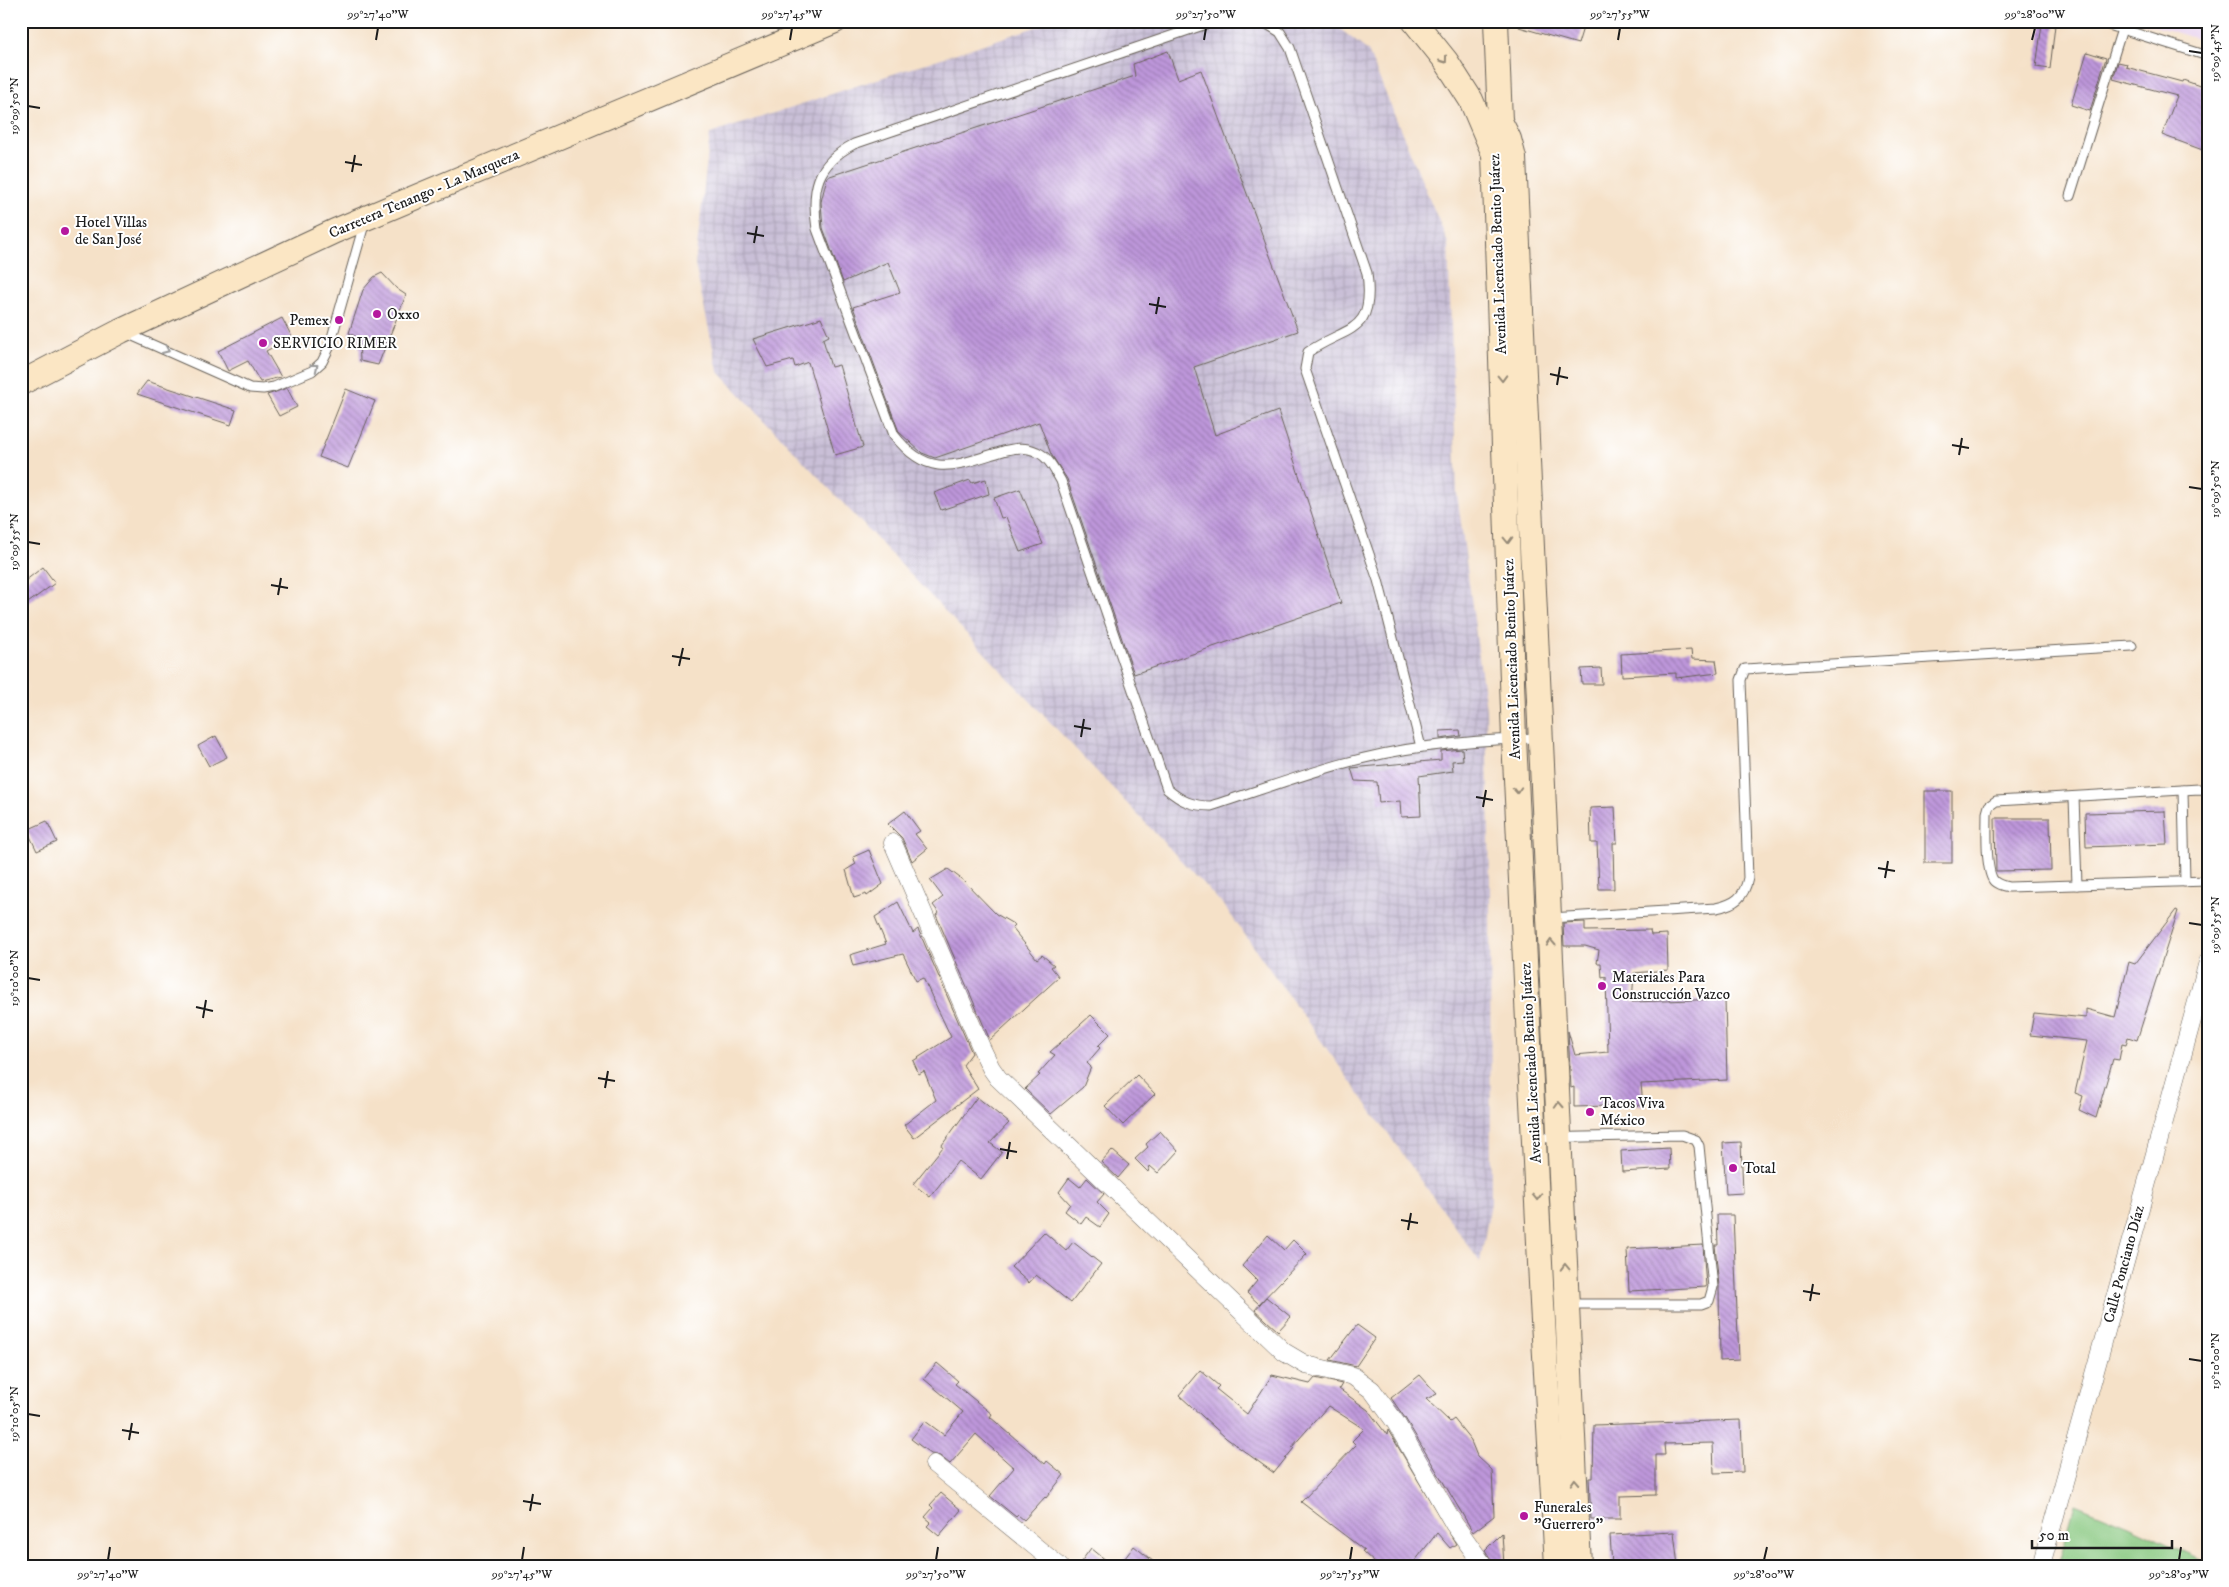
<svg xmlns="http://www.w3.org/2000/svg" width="2229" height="1587" viewBox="0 0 2229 1587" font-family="'IM FELL DW Pica',serif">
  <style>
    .built { fill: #e8d2ee }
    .industrial { fill: url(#industrial-grid) }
    .grass { fill: #87c77f; stroke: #52724e }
    .building { fill: url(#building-back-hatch) }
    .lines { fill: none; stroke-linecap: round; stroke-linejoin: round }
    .lane-casing { stroke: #686158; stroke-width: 11 }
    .street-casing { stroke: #686158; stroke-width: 19 }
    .secondary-casing { stroke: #686158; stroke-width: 26 }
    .lane { stroke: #fff; stroke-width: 9 }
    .street { stroke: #fff; stroke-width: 18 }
    .secondary { stroke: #fbe6c4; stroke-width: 24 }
    .oneway { stroke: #978b78 }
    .oneway2 { stroke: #999 }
    .ticks { fill: none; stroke: #1c1c1c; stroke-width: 2 }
    .poi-dot { fill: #b5179e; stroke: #fff; stroke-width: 2 }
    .labels { text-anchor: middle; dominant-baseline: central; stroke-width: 4; stroke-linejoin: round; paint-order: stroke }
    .street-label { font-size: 15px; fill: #1c1c1c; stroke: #fff }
    .poi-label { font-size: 15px; fill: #1c1c1c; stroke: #fff; text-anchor: start }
    .neatline { fill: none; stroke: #1c1c1c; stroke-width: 2 }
    .ticks-label { font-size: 12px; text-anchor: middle; fill: #1c1c1c }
  </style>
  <defs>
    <pattern id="industrial-grid" width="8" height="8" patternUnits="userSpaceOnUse" patternTransform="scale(1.25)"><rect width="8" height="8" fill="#c9bfd7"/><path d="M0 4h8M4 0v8" fill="none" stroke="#aca4b8"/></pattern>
    <pattern id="building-back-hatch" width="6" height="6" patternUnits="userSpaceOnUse" patternTransform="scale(1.25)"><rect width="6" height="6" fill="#be97db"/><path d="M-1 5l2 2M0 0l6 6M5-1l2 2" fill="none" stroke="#9a7ab1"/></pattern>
  </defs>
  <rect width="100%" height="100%" fill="#fff"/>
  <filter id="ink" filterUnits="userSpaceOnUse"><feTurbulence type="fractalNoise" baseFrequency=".02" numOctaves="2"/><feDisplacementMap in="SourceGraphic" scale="10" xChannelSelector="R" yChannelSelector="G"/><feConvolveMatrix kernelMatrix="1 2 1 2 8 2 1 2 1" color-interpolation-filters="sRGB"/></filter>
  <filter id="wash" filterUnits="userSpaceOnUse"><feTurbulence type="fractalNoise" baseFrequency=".0096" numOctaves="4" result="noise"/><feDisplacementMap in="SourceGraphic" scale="20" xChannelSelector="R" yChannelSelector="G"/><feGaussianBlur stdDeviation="1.12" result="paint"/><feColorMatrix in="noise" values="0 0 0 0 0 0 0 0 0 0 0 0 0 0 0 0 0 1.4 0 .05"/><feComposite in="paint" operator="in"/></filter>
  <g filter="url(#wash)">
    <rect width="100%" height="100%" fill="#f5e1c8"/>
    <path class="built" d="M2138,21H2208V42Z"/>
    <path class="industrial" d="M1054,21H1330L1368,51L1448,243L1457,493L1486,709L1490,876L1491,1203L1480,1262L1225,907L718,371L695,265L710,134Z"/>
    <path class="grass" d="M2075,1504L2129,1526L2208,1563V1566H2058Z"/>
    <g id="blocks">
      <g class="building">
        <path d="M1519,21H1585L1578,44L1519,27Z"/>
        <path d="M2042,24L2055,25L2050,69L2036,67Z"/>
        <path d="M1168,51L1178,79L1201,70L1298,331L1194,367L1215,435L1278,411L1341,603L1134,674L1067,479L1051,454L1039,422L935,458L922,453L899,432L853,307L900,292L888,262L843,282L823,228L821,202L827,177L1135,76L1133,64Z"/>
        <path d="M2087,52L2106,58L2090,111L2071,105Z"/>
        <path d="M2118,62L2127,64L2126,67L2182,82L2183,80L2208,89V152L2162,135L2177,96L2113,79Z"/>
        <path d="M382,273L397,289L406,295L378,365L360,361L359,338L349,333L363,290L374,277Z"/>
        <path d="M282,318L292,337L266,351L281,377L260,382L248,361L228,371L218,351Z"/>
        <path d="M821,318L829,336L823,339L831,367L839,365L863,447L835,455L808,362L795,367L793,360L767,367L753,339Z"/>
        <path d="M147,381L236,410L231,425L137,394Z"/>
        <path d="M287,388L297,407L279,416L267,395Z"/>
        <path d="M346,389L375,401L348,468L319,457Z"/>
        <path d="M986,479L989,494L941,510L934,493L970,480L972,483Z"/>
        <path d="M1020,489L1043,544L1020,552L1006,517L1001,518L994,498Z"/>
        <path d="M43,567L55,583L21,608V584Z"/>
        <path d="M1691,650L1692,659L1716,660L1718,673L1676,678V673L1622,676L1621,654Z"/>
        <path d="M1601,668L1602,684H1582L1581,669Z"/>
        <path d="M1460,730L1461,736L1440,739V731Z"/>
        <path d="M216,736L227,757L209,766L198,746Z"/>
        <path d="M1462,749L1463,760L1452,761L1453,771L1419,776L1421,816L1401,817L1400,801L1379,803L1377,782L1355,781L1351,768L1441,760V751Z"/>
        <rect x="1925" y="791" width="27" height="72"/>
        <path d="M1615,807L1617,843H1613L1614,889H1599L1597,843H1591L1590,808Z"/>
        <path d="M905,811L920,831L915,834L927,849L912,861L902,838L888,824Z"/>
        <path d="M2165,811L2167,844L2086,847L2085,813Z"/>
        <path d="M1995,818H2050L2051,870L1996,871Z"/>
        <path d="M47,821L57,842L37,851L27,830Z"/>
        <path d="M869,850L883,884L867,896L866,894L854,898L846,870L856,864L853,857Z"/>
        <path d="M948,869L964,881L996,914L1015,925L1012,928L1037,959L1042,955L1054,965L1051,967L1059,977L990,1040L936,915L939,913L933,905L943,897L930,880Z"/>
        <path d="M898,902L913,933L918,929L972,1053L963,1065L978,1089L914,1138L904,1125L936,1100L924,1071L919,1074L913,1061L951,1037L923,978L916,981L903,954L853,966L850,955L886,944L875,917Z"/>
        <path d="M2176,910L2178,911L2137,1040L2128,1037L2126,1045L2122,1044L2119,1060L2113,1059L2096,1118L2079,1110L2083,1096L2075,1093L2087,1041L2030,1035L2034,1013L2086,1018V1009L2115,1017L2129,962L2135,964Z"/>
        <path d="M1585,922V931L1650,930L1651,935L1667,934L1668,970L1634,973L1632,1002L1725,999L1727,1080L1641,1084L1643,1105L1574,1107V1087L1571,1088L1568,1031L1575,1055L1608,1052L1606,977L1602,978L1601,963H1597L1599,950L1585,946H1564L1563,923Z"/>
        <path d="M1091,1015L1110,1034L1098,1046L1100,1048L1087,1063L1091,1067L1083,1087L1051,1114L1025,1089L1040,1075L1038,1074L1055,1055L1050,1052Z"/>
        <path d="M1137,1075L1155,1094L1123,1125L1105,1106Z"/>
        <path d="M977,1097L1009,1123L990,1143L1002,1152L981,1179L958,1161L930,1197L913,1184L943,1147L942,1145Z"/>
        <path d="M1160,1131L1178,1151L1158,1173L1150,1166L1148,1172L1135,1159L1148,1147L1146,1144Z"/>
        <path d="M1741,1142L1743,1193L1726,1194L1723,1143Z"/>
        <path d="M1669,1148L1670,1169L1622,1172L1621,1151Z"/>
        <path d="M1112,1150L1129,1165L1118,1178L1101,1162Z"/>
        <path d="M1069,1178L1080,1187L1087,1178L1104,1194L1097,1202L1109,1214L1100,1227L1086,1217L1081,1224L1065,1211L1070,1204L1059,1192Z"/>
        <path d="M1717,1215H1733L1739,1360L1720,1361L1719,1286L1715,1245H1718Z"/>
        <path d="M1044,1232L1066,1251L1073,1242L1101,1264L1071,1303L1036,1275L1029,1283L1011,1267Z"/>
        <path d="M1268,1235L1284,1250L1293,1240L1307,1254L1259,1304L1247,1293L1257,1281L1242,1266Z"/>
        <path d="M1703,1245L1706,1287L1629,1291L1627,1249Z"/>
        <path d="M1266,1297L1291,1317L1278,1331L1255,1310Z"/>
        <path d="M1357,1325L1375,1338L1356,1366L1330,1360Z"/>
        <path d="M937,1363L958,1381L955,1384L992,1414L990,1417L1045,1464L1047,1461L1064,1475L1046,1498L1045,1497L1024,1520L1018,1515L1016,1517L990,1496L1014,1468L976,1434L950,1464L940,1456L931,1454L911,1439L925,1421L944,1435L963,1412L924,1379Z"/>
        <path d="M1200,1370L1219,1386L1216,1389L1247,1414L1272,1375L1310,1384L1315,1378L1342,1384L1339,1389L1368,1410L1387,1435L1388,1430L1456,1544L1450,1548L1437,1533L1411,1566H1378L1362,1551L1364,1550L1301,1502L1356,1445L1352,1441L1364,1429L1328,1406L1292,1447L1294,1448L1274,1473L1226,1438L1179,1395Z"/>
        <path d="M1420,1375L1437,1394L1426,1399L1450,1422L1454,1419L1470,1439L1477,1456L1492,1470L1494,1516L1473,1532L1405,1418L1391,1398Z"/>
        <path d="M1741,1420L1743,1472L1714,1473L1713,1443L1664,1444L1665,1455H1656V1495L1620,1496V1519H1591L1589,1478H1593L1594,1425Z"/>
        <path d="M941,1493L961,1510L939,1536L927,1526L931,1522L925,1517L933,1508L930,1505Z"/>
        <path d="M1674,1532L1678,1566H1612L1610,1535Z"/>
        <path d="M1502,1533L1504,1566H1495L1485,1550Z"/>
        <path d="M1134,1546L1159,1566H1119Z"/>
        <path d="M1091,1548L1113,1566H1078Z"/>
      </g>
    </g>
  </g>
  <g filter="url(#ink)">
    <use href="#blocks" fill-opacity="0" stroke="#686158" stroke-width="1"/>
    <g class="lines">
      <g class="lane-casing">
        <g id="lane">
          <path d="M1215,21L854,144C816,164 811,189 817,229L894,435C928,479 954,466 1000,452C1013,448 1025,446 1037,452C1049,457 1055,471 1061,481L1167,789C1181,801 1192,806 1211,806C1280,784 1350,756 1423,747C1461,742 1501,739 1540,738"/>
          <path d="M1262,21L1280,32L1290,48L1367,273C1375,335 1348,325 1308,352L1305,369L1378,580L1421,747"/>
          <path d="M2096,21L2208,56"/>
          <path d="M2070,196L2122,29"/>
          <path d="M126,333L250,388L263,389L274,387L312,371L322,362L329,348L365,221"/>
          <path d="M2183,790L2185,882"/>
          <path d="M2208,790L2199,789L1996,801L1989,806L1987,813C1987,827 1985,871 1994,881C1998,885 2004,886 2009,887L2208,881"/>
          <path d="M2074,797L2077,885"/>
          <path d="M1550,918L1716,908C1735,904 1744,898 1748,878L1741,680L1745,669L2132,646"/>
          <path d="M1535,1138L1682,1135L1696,1140L1699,1146L1713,1287L1709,1301L1701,1304H1569"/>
        </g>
      </g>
      <g class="street-casing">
        <g id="street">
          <path d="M893,843L981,1047L991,1068L998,1078L1284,1352L1306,1365L1353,1376L1372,1390L1396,1423L1454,1524L1484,1566"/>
          <path d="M934,1464L1059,1566"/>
          <path d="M2041,1566L2208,962"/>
        </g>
      </g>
      <g class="secondary-casing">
        <g id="secondary">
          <path d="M1414,21L1446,61L1471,100L1494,154"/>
          <path d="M1496,21L1500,121L1494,154L1514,739L1542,1303L1557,1566"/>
          <path d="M1500,121L1509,139L1514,158L1579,1566"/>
          <path d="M21,383L121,331L335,231L835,21"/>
        </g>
      </g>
      <use href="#lane" class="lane"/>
      <use href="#street" class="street"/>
      <use href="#secondary" class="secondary"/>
    </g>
    <defs><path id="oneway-chevron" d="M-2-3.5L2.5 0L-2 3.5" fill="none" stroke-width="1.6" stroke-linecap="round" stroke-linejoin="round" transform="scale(1.25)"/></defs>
    <g class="oneway">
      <use href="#oneway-chevron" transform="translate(1444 60) rotate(54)"/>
      <use href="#oneway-chevron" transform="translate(1502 378) rotate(88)"/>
      <use href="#oneway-chevron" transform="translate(1508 540) rotate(88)"/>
      <use href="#oneway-chevron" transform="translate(1517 790) rotate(87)"/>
      <use href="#oneway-chevron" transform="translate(1551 943) rotate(-93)"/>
      <use href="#oneway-chevron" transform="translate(1559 1105) rotate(-93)"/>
      <use href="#oneway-chevron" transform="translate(1537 1197) rotate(88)"/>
      <use href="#oneway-chevron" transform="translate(1565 1267) rotate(-92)"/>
      <use href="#oneway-chevron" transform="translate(1575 1482) rotate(-93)"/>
    </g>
    <g class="oneway2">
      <use href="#oneway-chevron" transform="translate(166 350) rotate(24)"/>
      <use href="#oneway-chevron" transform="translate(315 367) rotate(-38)"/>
    </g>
  </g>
  <path class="ticks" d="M376,40L378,28M790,40L792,28M1204,40L1206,28M1618,40L1620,28M2032,40L2035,28M2189,51L2202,53M28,106L40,108M345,162L362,165M352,172L355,155M747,233L764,236M754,243L757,226M1149,304L1166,307M1156,314L1159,297M1550,374L1568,378M1557,385L1560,367M1952,445L1969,448M1959,455L1962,438M2189,487L2202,489M28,542L40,544M271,585L288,588M278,595L281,578M672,656L690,659M679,666L683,648M1074,726L1091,729M1081,737L1084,719M1476,797L1493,800M1483,807L1486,790M1878,868L1895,871M1885,878L1888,861M2189,923L2202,925M28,978L40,980M196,1007L213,1011M203,1018L206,1000M598,1078L615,1081M605,1088L608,1071M1000,1149L1017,1152M1007,1159L1010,1142M1401,1220L1418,1223M1408,1230L1411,1213M1803,1291L1820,1294M1810,1301L1813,1284M2189,1359L2202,1361M28,1414L40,1416M122,1430L139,1433M129,1440L132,1423M523,1501L541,1504M530,1511L533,1494M108,1560L110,1547M522,1560L524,1547M936,1560L938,1547M1350,1560L1352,1547M1764,1560L1767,1547M2179,1560L2181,1547"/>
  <g class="poi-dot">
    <circle cx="65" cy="231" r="5"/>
    <circle cx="377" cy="314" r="5"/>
    <circle cx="339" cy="320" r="5"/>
    <circle cx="263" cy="343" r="5"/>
    <circle cx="1602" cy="986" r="5"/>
    <circle cx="1590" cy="1112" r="5"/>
    <circle cx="1733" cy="1168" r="5"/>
    <circle cx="1524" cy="1516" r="5"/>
  </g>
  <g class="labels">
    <g class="street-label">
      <text transform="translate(424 194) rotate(-23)">Carretera Tenango - La Marqueza</text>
      <text transform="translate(1498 254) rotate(-92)">Avenida Licenciado Benito Juárez</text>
      <text transform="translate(1512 659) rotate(-92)">Avenida Licenciado Benito Juárez</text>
      <text transform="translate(1531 1063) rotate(-93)">Avenida Licenciado Benito Juárez</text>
      <text transform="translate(2124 1264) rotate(-75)">Calle Ponciano Díaz</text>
    </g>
    <g class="poi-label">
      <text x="75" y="222">Hotel Villas<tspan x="75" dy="17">de San José</tspan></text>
      <text x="387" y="314">Oxxo</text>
      <text x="329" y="320" text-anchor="end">Pemex</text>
      <text x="273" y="343">SERVICIO RIMER</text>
      <text x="1612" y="977">Materiales Para<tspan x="1612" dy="17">Construcción Vazco</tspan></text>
      <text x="1600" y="1103">Tacos Viva<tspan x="1600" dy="17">México</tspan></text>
      <text x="1743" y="1168">Total</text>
      <text x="1534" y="1507">Funerales<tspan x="1534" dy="17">"Guerrero"</tspan></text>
    </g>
  </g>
  <rect width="2229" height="1587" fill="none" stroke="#fff" stroke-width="55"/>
  <path d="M2032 1540v8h140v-8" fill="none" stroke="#1c1c1c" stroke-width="2.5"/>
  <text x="2039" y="1540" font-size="15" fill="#1c1c1c" stroke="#ffffff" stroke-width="4" paint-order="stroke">50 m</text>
  <rect x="28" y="28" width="2174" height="1532" class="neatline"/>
  <g class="ticks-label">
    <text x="378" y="18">99°27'40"W</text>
    <text x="792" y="18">99°27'45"W</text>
    <text x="1206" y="18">99°27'50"W</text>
    <text x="1620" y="18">99°27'55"W</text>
    <text x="2035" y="18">99°28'00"W</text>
    <text transform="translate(2215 53) rotate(-90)" y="4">19°09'45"N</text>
    <text transform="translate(14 106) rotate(-90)" y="4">19°09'50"N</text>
    <text transform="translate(2215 489) rotate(-90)" y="4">19°09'50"N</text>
    <text transform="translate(14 542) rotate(-90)" y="4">19°09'55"N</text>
    <text transform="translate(2215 925) rotate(-90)" y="4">19°09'55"N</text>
    <text transform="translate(14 978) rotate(-90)" y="4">19°10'00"N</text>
    <text transform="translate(2215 1361) rotate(-90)" y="4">19°10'00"N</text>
    <text transform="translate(14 1414) rotate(-90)" y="4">19°10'05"N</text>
    <text x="108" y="1578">99°27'40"W</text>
    <text x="522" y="1578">99°27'45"W</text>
    <text x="936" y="1578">99°27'50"W</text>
    <text x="1350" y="1578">99°27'55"W</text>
    <text x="1764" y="1578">99°28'00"W</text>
    <text x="2179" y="1578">99°28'05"W</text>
  </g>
</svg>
